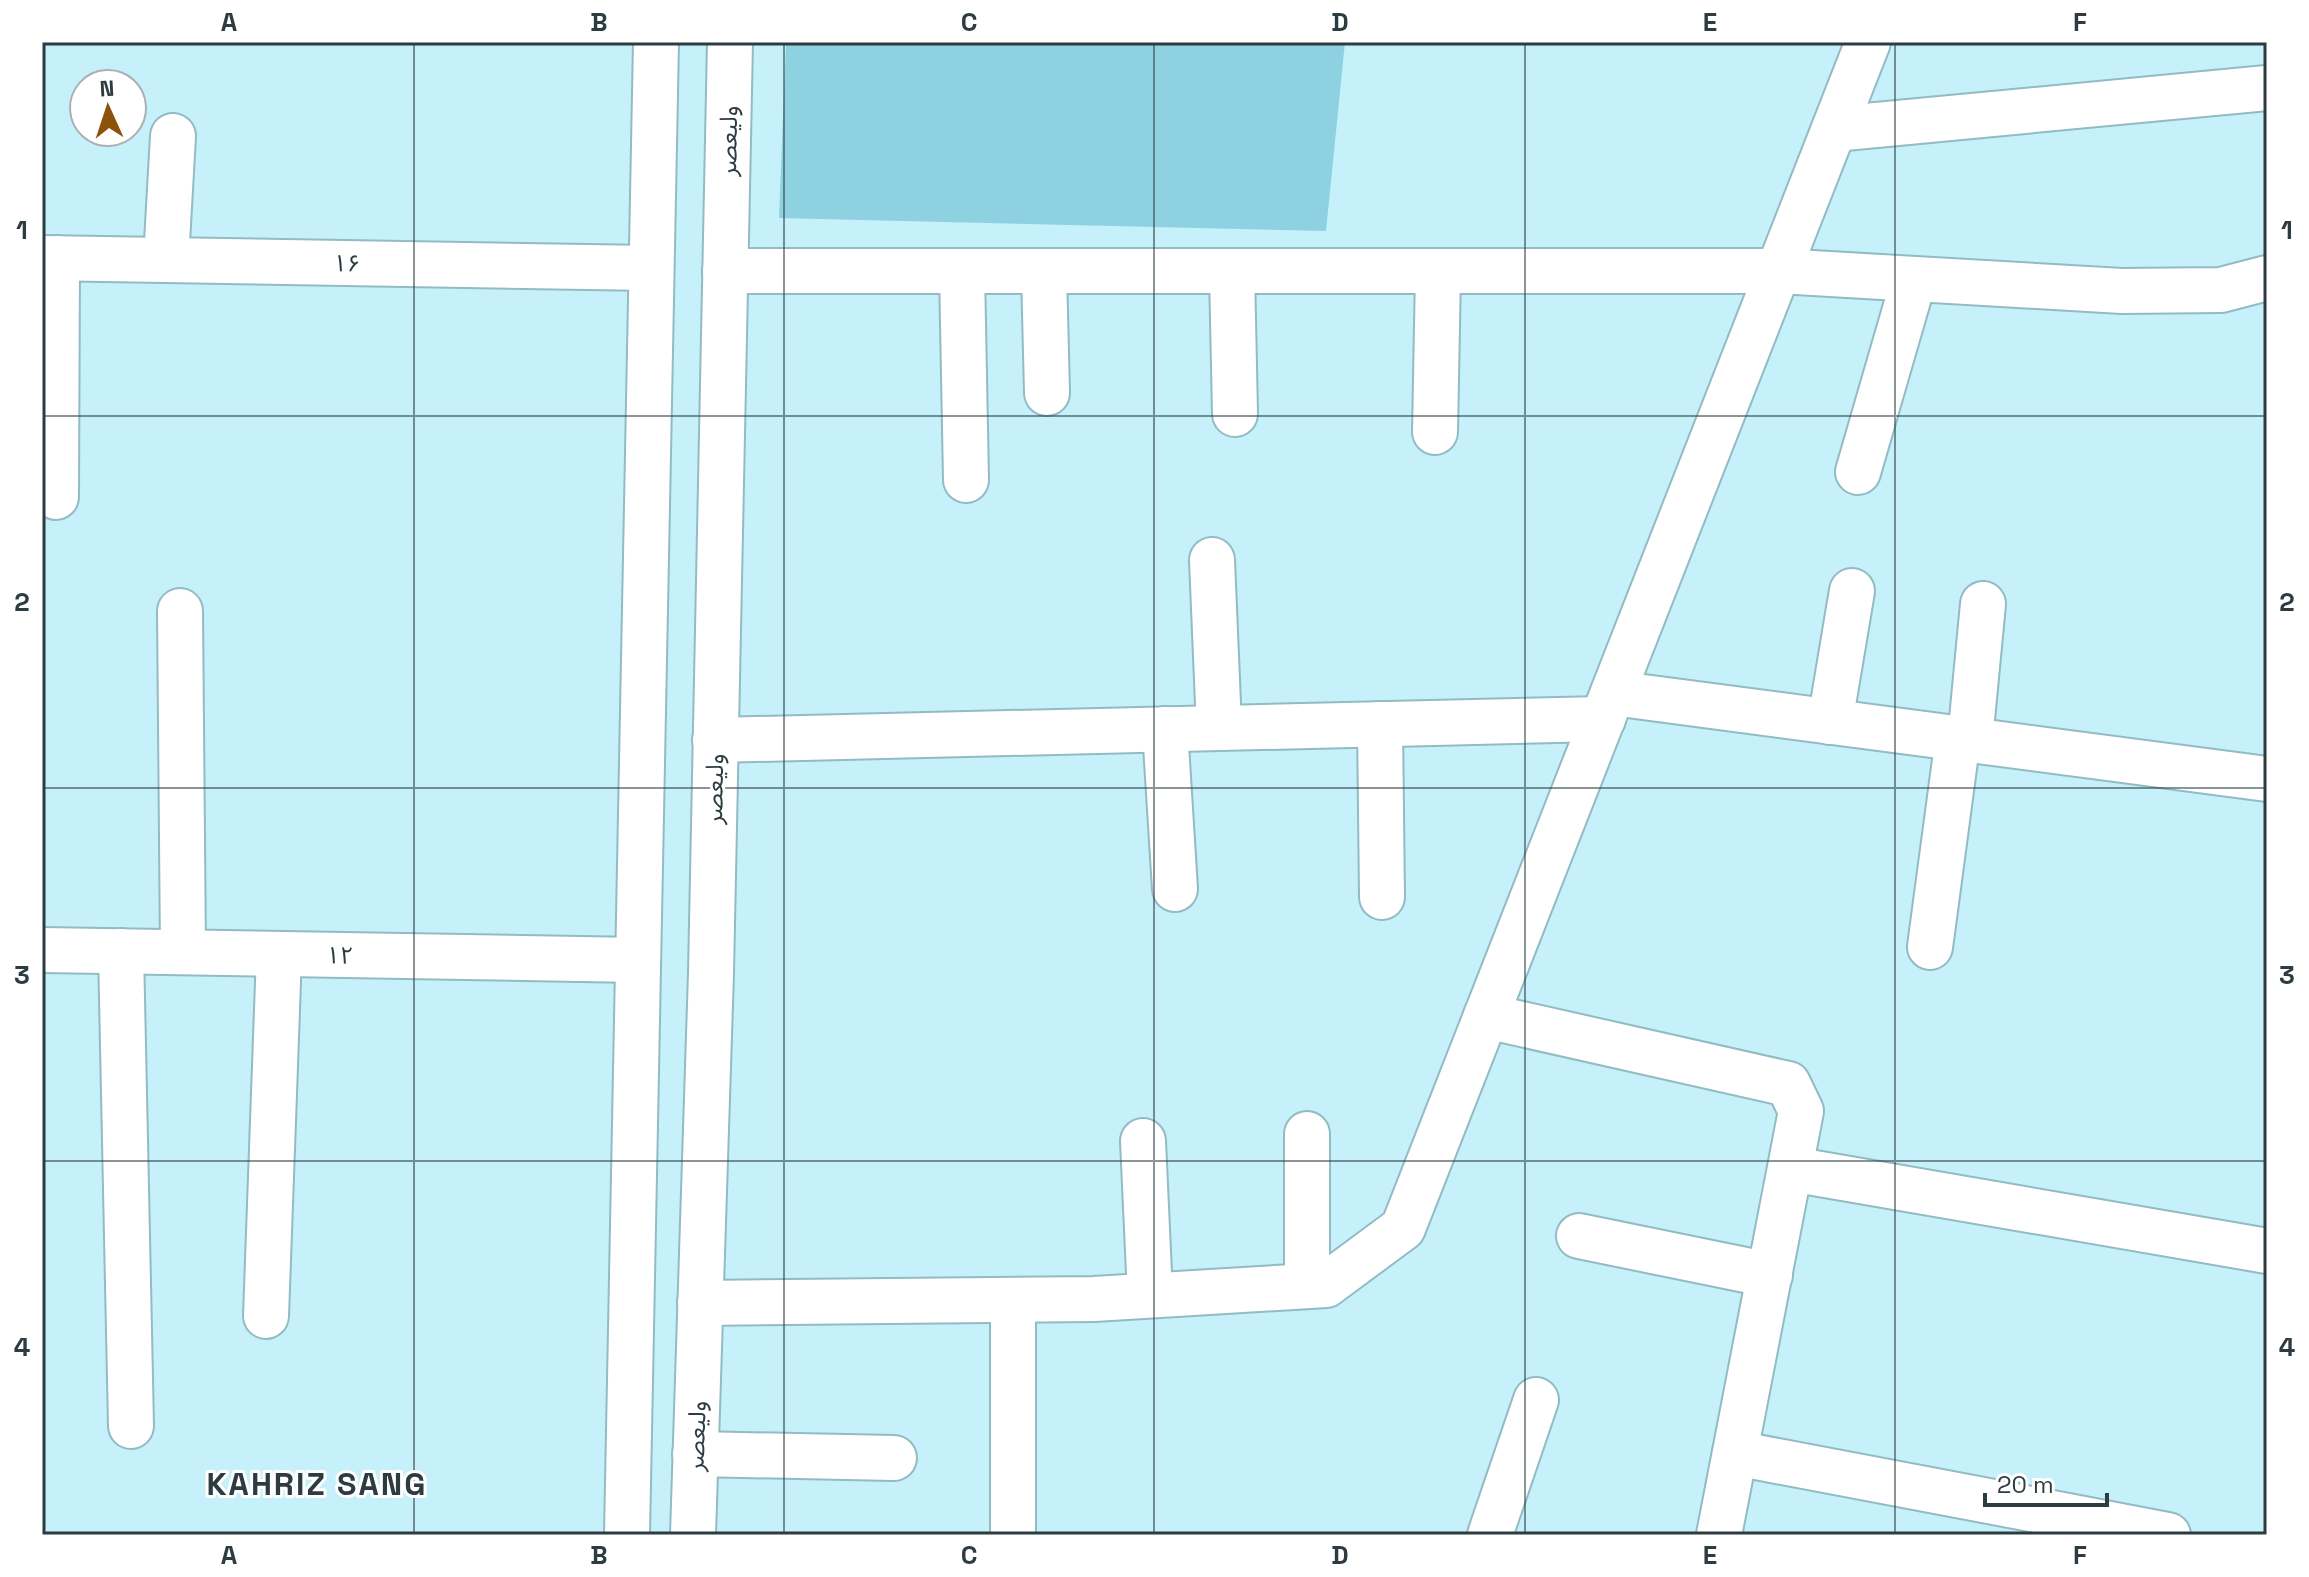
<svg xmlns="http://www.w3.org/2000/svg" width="2309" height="1577" viewBox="0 0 2309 1577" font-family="'Space Grotesk','Noto Sans Arabic',sans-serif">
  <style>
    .green { fill: #8ed2e1 }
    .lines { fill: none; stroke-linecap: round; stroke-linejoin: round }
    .minor-casing { stroke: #92bbc4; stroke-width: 48 }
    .major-casing { stroke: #92bbc4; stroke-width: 48 }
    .minor { stroke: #fff; stroke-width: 44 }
    .major { stroke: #fff; stroke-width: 44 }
    .grid { fill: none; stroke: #2c3c40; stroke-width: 2; stroke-opacity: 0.55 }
    .labels { text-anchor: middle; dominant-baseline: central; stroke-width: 6; stroke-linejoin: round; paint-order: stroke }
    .street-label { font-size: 24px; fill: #2c3c40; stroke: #fff }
    .district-label { font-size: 32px; font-weight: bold; letter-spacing: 2px; fill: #2c3c40; stroke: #fff }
    .neatline { fill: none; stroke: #2c3c40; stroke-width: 3 }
    .grid-label { font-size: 26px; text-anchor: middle; font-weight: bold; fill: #2c3c40 }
  </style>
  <rect width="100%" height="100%" fill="#c6f0fa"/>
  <path class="green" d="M786,42H1345L1326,231L779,218Z"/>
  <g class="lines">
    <g class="minor-casing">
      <g id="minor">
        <path d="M1834,129L2267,88"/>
        <path d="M42,258L651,268"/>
        <path d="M166,260L173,136"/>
        <path d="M725,271H1778L2122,291L2221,290L2267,278"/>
        <path d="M962,271L966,480"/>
        <path d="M1044,272L1047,393"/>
        <path d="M1232,272L1235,414"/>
        <path d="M1435,432L1438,273"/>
        <path d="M1858,472L1914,279"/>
        <path d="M56,497L57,258"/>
        <path d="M1212,560L1219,728"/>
        <path d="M180,611L183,952"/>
        <path d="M1613,693L2267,779"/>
        <path d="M1830,722L1852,591"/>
        <path d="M1380,724L1382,897"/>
        <path d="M1165,729L1175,889"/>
        <path d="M715,740L1603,719"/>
        <path d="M1970,740L1983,604"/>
        <path d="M1930,947L1958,738"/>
        <path d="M42,950L638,960"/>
        <path d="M121,951L131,1426"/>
        <path d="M1486,1016L1788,1084L1801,1111L1719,1535"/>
        <path d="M1307,1134V1286"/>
        <path d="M1143,1141L1150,1295"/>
        <path d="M1791,1169L2267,1251"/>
        <path d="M1579,1236L1770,1275"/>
        <path d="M1013,1300V1535"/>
        <path d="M700,1303L1094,1299L1326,1285L1403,1228L1868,42"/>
        <path d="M266,1316L279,954"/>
        <path d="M1735,1453L2168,1535"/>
        <path d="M695,1454L894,1458"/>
        <path d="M1490,1535L1536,1400"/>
      </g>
    </g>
    <g class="major-casing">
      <g id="major">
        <path d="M627,1535L656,42"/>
        <path d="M693,1535L711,973L730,42"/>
      </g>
    </g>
    <use href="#minor" class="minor"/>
    <use href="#major" class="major"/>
  </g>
  <path class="grid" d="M414,42V1535M784,42V1535M1154,42V1535M1525,42V1535M1895,42V1535M42,416H2267M42,788H2267M42,1161H2267"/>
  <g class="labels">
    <g class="street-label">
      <text transform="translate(728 141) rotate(-89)">ولیعصر</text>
      <text transform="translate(347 263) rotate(1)">۱۶</text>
      <text transform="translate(714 789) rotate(-89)">ولیعصر</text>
      <text transform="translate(340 955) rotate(1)">۱۲</text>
      <text transform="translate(696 1436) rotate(-88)">ولیعصر</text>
    </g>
    <g class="district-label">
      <text x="317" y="1484">KAHRIZ SANG</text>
    </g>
  </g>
  <rect width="2309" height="1577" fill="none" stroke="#ffffff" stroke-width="88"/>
  <g transform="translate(108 108) rotate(357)"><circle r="38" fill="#ffffff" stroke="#abb1b3" stroke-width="2"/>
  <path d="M0-6L14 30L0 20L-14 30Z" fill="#8c520b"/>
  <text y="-12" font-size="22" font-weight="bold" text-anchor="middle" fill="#2c3c40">N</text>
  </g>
  <path d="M1985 1493v12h122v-12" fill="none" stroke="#2c3c40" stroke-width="4"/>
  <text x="1997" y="1493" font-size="24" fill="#2c3c40" stroke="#ffffff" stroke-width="6" paint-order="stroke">20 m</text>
  <rect x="44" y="44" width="2221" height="1489" class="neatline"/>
  <g class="grid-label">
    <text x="229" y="31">A</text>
    <text x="599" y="31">B</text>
    <text x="969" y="31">C</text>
    <text x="1340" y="31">D</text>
    <text x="1710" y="31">E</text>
    <text x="2080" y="31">F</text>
    <text x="22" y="239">1</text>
    <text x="2287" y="239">1</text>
    <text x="22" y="611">2</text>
    <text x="2287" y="611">2</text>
    <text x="22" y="984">3</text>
    <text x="2287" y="984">3</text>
    <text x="22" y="1356">4</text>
    <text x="2287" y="1356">4</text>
    <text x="229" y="1564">A</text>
    <text x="599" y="1564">B</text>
    <text x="969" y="1564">C</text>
    <text x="1340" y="1564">D</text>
    <text x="1710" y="1564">E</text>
    <text x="2080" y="1564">F</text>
  </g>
</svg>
